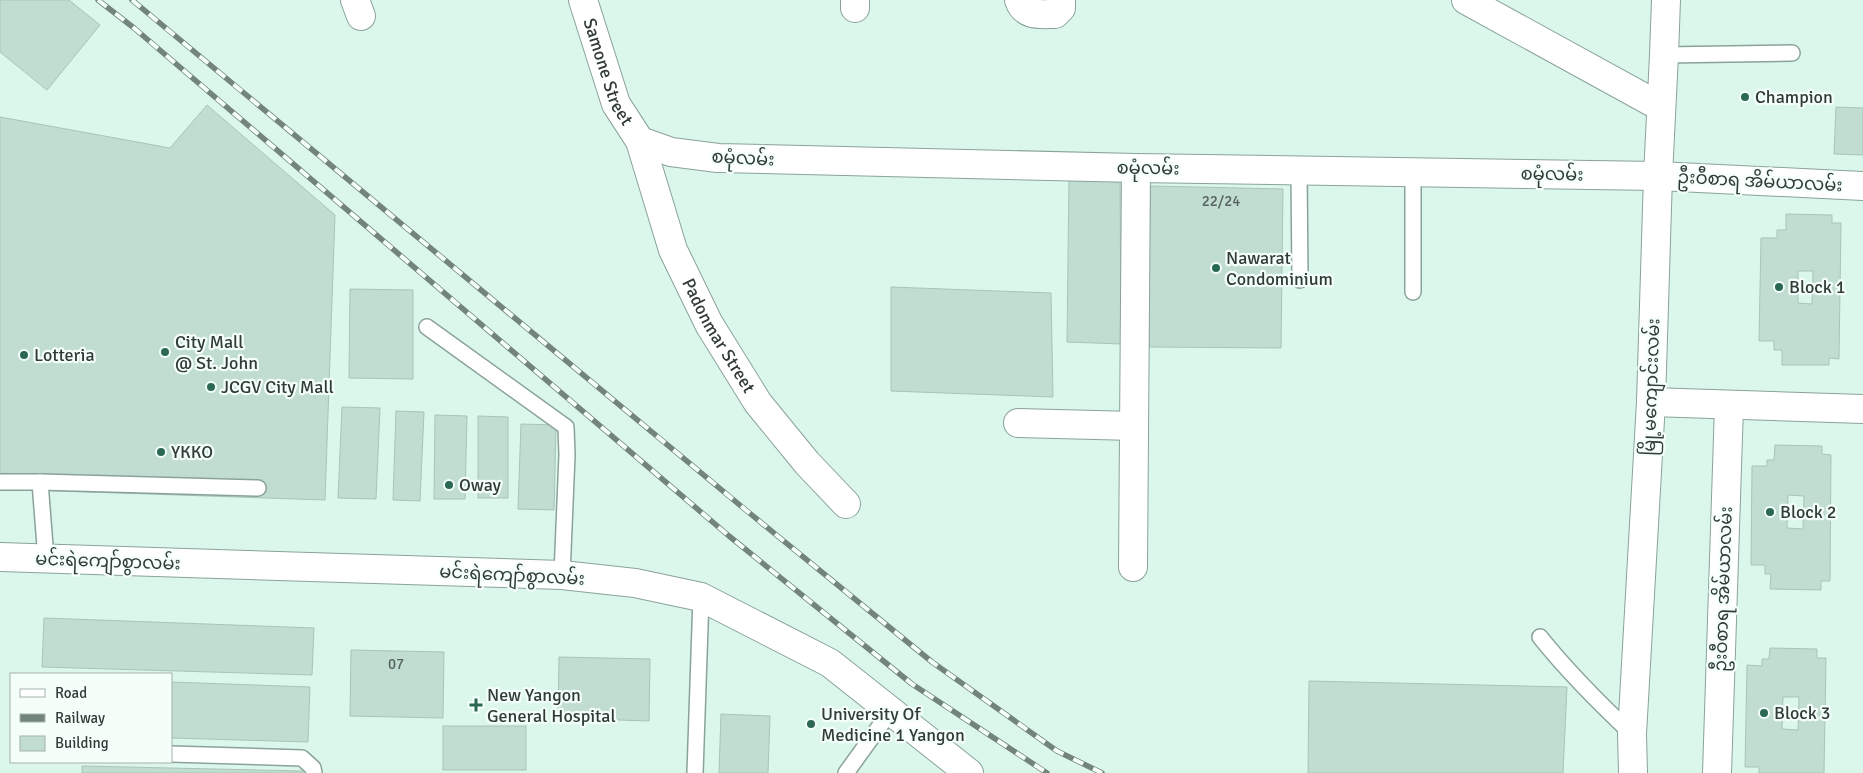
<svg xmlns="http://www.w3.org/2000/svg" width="1863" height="773" viewBox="0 0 1863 773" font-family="Signika,'Noto Sans Myanmar',sans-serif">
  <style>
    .building { fill: #c1dcd1; stroke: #a9c3b8; fill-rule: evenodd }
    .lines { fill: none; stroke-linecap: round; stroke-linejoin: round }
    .service-casing { stroke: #8aa399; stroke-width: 18 }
    .minor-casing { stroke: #8aa399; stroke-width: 30 }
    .secondary-casing { stroke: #8aa399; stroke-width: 30 }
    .service { stroke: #fff; stroke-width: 15 }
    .minor { stroke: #fff; stroke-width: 28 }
    .secondary { stroke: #fff; stroke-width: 28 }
    .rail-casing { stroke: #73847d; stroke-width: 5.5 }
    .rail { stroke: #f4fffa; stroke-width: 4; stroke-dasharray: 11; stroke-linecap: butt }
    .poi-dot { fill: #2a6854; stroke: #f4fffa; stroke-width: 2 }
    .labels { text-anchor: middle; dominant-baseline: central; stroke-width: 4.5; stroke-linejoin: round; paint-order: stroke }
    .number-label { font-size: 15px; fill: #55635e }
    .street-label { font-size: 18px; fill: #313b37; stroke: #f4fffa }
    .poi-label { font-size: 18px; fill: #313b37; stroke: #f4fffa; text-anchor: start }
  </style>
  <rect width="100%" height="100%" fill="#dbf6eb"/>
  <g class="building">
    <path d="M0,0H69L100,25L47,90L0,52Z"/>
    <path d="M207,105L335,215L325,500L0,489V117L170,148Z"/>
    <path d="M1836,107L1863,108V155L1834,154Z"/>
    <path d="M1120,176L1121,344L1067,342L1069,177Z"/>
    <path d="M1150,186L1283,189L1281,348L1149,347Z"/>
    <path d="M1786,214L1832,215V223H1841L1839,359L1829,358V365H1782V350H1774V341H1759L1761,238H1777V230H1786ZM1798,271H1813L1812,304L1798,303Z"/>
    <path d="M891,287L1051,293L1053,397L891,391Z"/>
    <path d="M350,289L413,290V379L349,378Z"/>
    <path d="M342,407L380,408L376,499L338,498Z"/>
    <path d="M396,411L424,412L420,501L393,500Z"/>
    <path d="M435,415L467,416L465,499H434Z"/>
    <path d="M478,416L508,417V498H478Z"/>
    <path d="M521,424L556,425L554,510L518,509Z"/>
    <path d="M1775,445L1822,446V454L1831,455L1830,581H1821V590L1770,589L1771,574H1765V565H1751L1752,466H1767V460H1774ZM1788,495L1804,496L1803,529L1787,528Z"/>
    <path d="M44,618L314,628L312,675L42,667Z"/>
    <path d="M1770,648L1817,649V658H1826L1824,773H1759V767H1745L1747,665L1762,666V659H1769ZM1783,697H1799L1798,730L1782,729Z"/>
    <path d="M351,650L444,652L443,718L350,716Z"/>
    <path d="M559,657L650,659L649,721L558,718Z"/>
    <path d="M1309,681L1567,687L1563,773H1308Z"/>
    <path d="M171,682L310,687L308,742L171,738Z"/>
    <path d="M721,714L770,716L768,773H719Z"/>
    <rect x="443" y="726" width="83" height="44"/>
    <path d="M82,766L303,771V773H82Z"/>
  </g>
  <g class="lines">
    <g class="service-casing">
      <g id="service">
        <path d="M1664,55L1792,53"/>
        <path d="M1299,170L1300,280"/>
        <path d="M1413,292V172"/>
        <path d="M427,327L566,427L567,455L562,575"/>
        <path d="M0,482H40L46,559"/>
        <path d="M40,482L258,488"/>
        <path d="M1540,637C1568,672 1599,703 1632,734"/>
        <path d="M171,754L302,758L313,768L314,773"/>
        <path d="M695,773L701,597"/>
        <path d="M846,773L890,712"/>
      </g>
    </g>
    <g class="minor-casing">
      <g id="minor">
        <path d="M355,0L361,16"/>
        <path id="s1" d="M583,0L616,104L640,141L673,250L709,324L758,403L807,463L846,504"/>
        <path d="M855,0V8"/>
        <path d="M1019,0C1025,17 1040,14 1055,14L1061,8V0"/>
        <path d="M1466,0L1661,107"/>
        <path d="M640,141L671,152L718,158L1136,168L1658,176L1863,186"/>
        <path d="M1651,402L1863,409"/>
        <path d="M1018,423L1134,426"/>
        <path d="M1133,567L1136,168"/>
        <path d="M1717,773L1729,406"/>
      </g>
    </g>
    <g class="secondary-casing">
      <g id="secondary">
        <path d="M0,557L562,575L635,583L701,597L830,663L969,773"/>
        <path d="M1633,773L1632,734L1651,402L1658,176L1664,55L1666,0"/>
      </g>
    </g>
    <use href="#service" class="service"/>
    <use href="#minor" class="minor"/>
    <use href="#secondary" class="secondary"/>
    <g class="rail-casing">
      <g id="rail">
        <path d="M98,0L134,28L729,536L912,684L1047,773"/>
        <path d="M132,0L747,511L932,662L1057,751L1102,773"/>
      </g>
    </g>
    <use href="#rail" class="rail"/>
  </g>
  <g class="poi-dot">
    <circle cx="1745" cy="97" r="5"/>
    <circle cx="1216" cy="268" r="5"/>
    <circle cx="1779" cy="287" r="5"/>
    <circle cx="165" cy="352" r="5"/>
    <circle cx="24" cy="355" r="5"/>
    <circle cx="211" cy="387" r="5"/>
    <circle cx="161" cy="452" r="5"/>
    <circle cx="449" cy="485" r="5"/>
    <circle cx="1770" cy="512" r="5"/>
    <path d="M473.5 697.5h5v5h5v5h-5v5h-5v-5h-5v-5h5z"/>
    <circle cx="1764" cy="713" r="5"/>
    <circle cx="811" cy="724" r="5"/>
  </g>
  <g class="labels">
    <g class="number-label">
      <text x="1221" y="201">22/24</text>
      <text x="396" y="664">07</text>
    </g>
    <g class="street-label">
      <text stroke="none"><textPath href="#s1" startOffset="76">Samone Street</textPath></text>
      <text transform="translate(743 158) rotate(3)">စမုံလမ်း</text>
      <text transform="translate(1148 168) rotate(1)">စမုံလမ်း</text>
      <text transform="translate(1552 174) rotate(1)">စမုံလမ်း</text>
      <text transform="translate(1760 181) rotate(3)">ဦးဝီစာရ အိမ်ယာလမ်း</text>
      <text stroke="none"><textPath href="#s1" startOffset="364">Padonmar Street</textPath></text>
      <text transform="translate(1651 387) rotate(-88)">မြို့မကျောင်းလမ်း</text>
      <text transform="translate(108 561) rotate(2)">မင်းရဲကျော်စွာလမ်း</text>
      <text transform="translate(512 575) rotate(3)">မင်းရဲကျော်စွာလမ်း</text>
      <text transform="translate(1723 589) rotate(-88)">ဦးဝီစာရ အိမ်ယာလမ်း</text>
    </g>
    <g class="poi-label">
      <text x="1755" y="97">Champion</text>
      <text x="1226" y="258">Nawarat<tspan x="1226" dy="21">Condominium</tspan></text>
      <text x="1789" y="287">Block 1</text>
      <text x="175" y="342">City Mall<tspan x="175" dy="21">@ St. John</tspan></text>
      <text x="34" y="355">Lotteria</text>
      <text x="221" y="387">JCGV City Mall</text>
      <text x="171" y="452">YKKO</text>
      <text x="459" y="485">Oway</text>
      <text x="1780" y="512">Block 2</text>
      <text x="487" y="695">New Yangon<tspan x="487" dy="21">General Hospital</tspan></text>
      <text x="1774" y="713">Block 3</text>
      <text x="821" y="714">University Of<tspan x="821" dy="21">Medicine 1 Yangon</tspan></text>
    </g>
  </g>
  <rect x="10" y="673" width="162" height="90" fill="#f4fffa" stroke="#a6b1ac"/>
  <rect x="20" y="689" width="25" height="8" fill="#ffffff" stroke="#a6b1ac"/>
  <text x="55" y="698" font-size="15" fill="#313b37">Road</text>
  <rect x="20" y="714" width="25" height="8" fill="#73847d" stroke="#a6b1ac"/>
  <text x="55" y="723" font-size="15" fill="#313b37">Railway</text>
  <rect x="20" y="736" width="25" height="15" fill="#c1dcd1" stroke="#a6b1ac"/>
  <text x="55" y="748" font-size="15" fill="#313b37">Building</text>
</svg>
